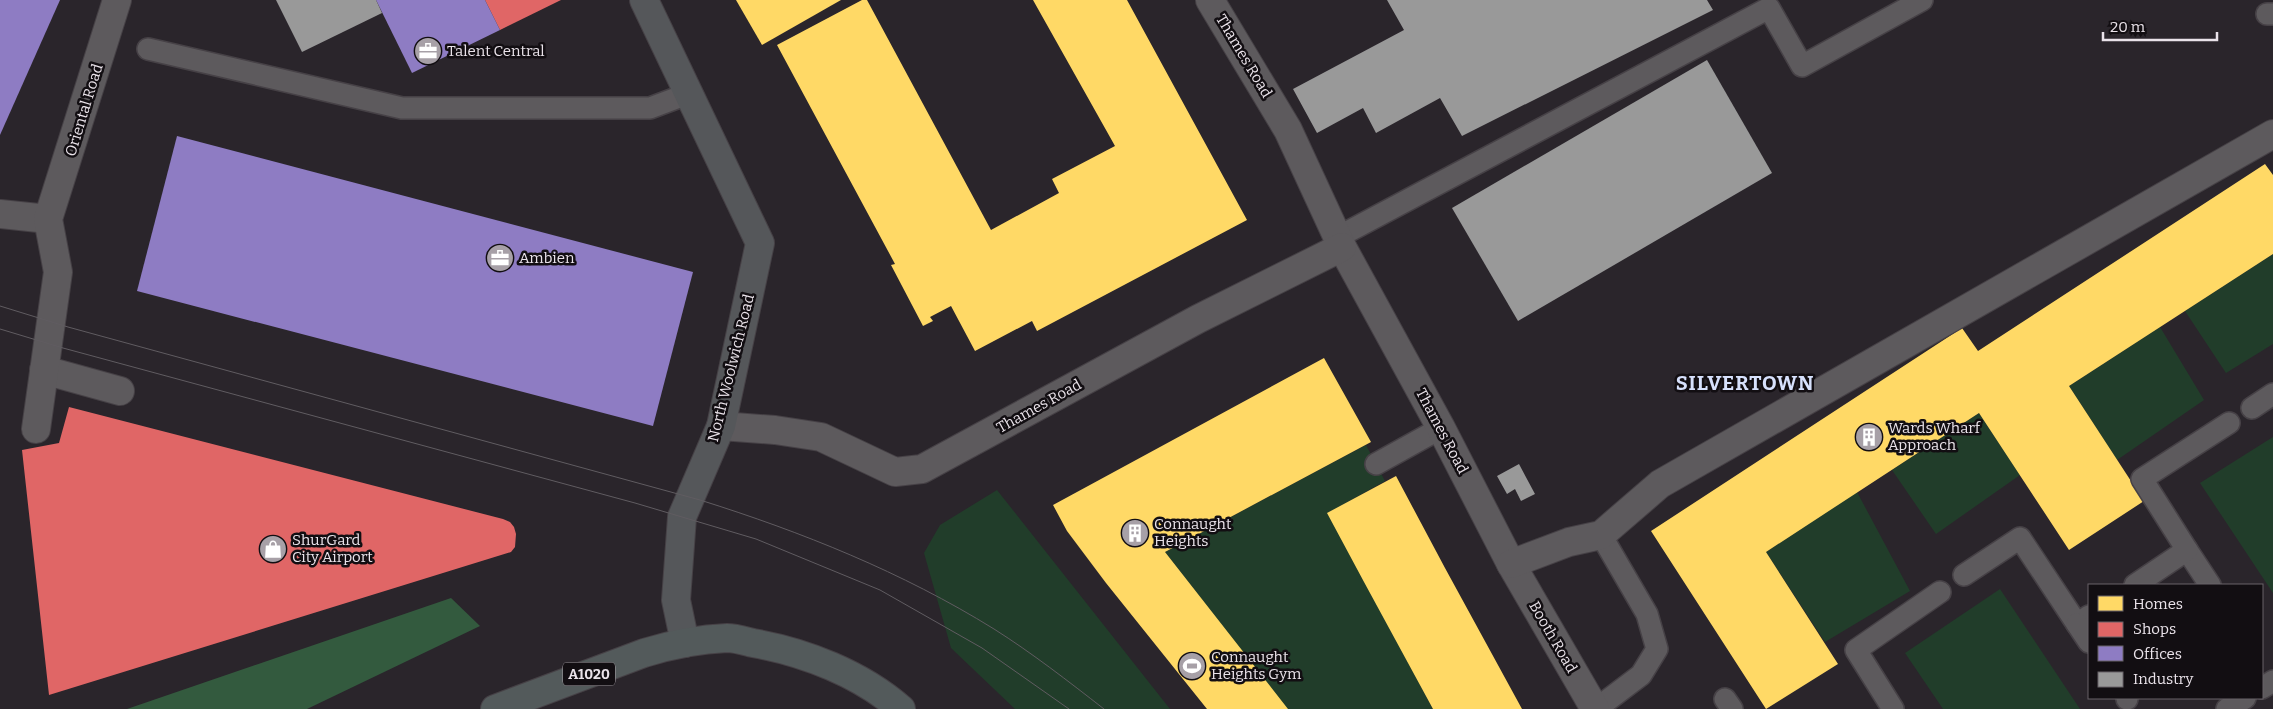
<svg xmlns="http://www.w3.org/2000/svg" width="2273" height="709" viewBox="0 0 2273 709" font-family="Bitter,serif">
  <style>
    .green { fill: #213d2a }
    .forest { fill: #335a3e }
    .homes { fill: #ffd966 }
    .shops { fill: #e06666 }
    .offices { fill: #8e7cc3 }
    .industry { fill: #999 }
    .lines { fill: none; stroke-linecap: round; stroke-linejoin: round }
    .lane-casing { stroke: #464146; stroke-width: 24 }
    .street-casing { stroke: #464146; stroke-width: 30 }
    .secondary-casing { stroke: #464146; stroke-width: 30 }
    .primary-casing { stroke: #464146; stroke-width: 30 }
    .lane { stroke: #5d5a5d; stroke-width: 21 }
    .street { stroke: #5d5a5d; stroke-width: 28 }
    .secondary { stroke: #55575a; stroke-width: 28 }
    .primary { stroke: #535a5b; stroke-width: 28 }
    .tram { stroke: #605c61; stroke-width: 1 }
    .labels { text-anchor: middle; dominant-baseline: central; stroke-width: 5; stroke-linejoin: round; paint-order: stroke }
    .shield { fill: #120e12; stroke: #a9a3a9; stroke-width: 1 }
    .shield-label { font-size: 14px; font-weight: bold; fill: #eae3ea }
    .poi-label { font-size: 15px; fill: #eae3ea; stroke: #120e12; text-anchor: start }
    .street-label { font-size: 15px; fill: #eae3ea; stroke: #120e12 }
    .district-label { font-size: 20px; font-weight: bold; letter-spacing: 1px; fill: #d7e1fd; stroke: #120e12 }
  </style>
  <rect width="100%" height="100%" fill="#2a252b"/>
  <g class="green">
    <path d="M2273,254V344L2226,373L2185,311Z"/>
    <path d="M2160,327L2204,400L2117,460L2069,386Z"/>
    <path d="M1979,413L2020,475L1936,534L1892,470Z"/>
    <path d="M2273,437V593L2200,483Z"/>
    <path d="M1366,445L1385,481L1328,513L1433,709H1287L1165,552Z"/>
    <path d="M997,490L1170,709H1015L951,648L924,553L940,525Z"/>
    <path d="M1857,492L1910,591L1825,642L1766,552Z"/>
    <path d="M2000,589L2080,709H1943L1905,653Z"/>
  </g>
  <path class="forest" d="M451,598L480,626L307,709H127Z"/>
  <g class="homes">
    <path d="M736,0H841L762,45Z"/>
    <path d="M862,0H867L991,230L1059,193L1052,179L1115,146L1033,0H1127L1247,220L1037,331L1032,321L975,351L951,306L930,317L933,321L923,326L891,265L895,264L777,45Z"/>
    <path d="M2265,164L2273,175V254L2069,386L2144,501L2069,550L1979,413L1766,552L1838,664L1766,709L1651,531L1962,328L1978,351Z"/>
    <path d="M1324,358L1371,442L1165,552L1288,709H1207L1106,583L1067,531L1053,505Z"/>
    <path d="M1396,476L1445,568L1522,709H1433L1364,582L1327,513Z"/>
  </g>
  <g class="shops">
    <path d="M485,0H561L500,30Z"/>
    <path d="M69,407L503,519L510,522L514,527L516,534L515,547L511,552L49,695L22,450L59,443Z"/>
  </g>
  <g class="offices">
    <path d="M0,0H60L0,135Z"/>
    <path d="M376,0H485L500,30L412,73Z"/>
    <path d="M177,136L693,272L653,426L137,291Z"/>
  </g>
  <g class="industry">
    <path d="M276,0H376L382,13L302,52Z"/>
    <path d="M1387,0H1707L1713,10L1462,136L1440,98L1376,133L1363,108L1317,133L1293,89L1404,30Z"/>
    <path d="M1707,60L1772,173L1518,321L1452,208Z"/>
    <path d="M1519,464L1535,494L1521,501L1515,489L1507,494L1497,476Z"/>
  </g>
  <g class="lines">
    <g class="lane-casing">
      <g id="lane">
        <path d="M2267,14H2273"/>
        <path d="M148,49L402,108H650L690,93"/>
        <path d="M1338,237L1769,8L1802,66L1922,0"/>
        <path d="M2252,408L2273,394"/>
        <path d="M1376,464L1441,428"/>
        <path d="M2187,550L2210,585"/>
        <path d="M1964,575L2020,538L2077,624L2089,616"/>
        <path d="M2135,585L2187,550L2142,479L2229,423"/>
        <path d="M2077,624L2089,642"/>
        <path d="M2262,688L2273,681"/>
        <path d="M2127,698V699"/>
        <path d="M1725,699L1732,709"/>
        <path d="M1596,709L1641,675L1657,649L1647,614L1601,535"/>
        <path d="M1893,709L1856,650L1940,592"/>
        <path d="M2227,709L2245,698"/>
      </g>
    </g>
    <g class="street-casing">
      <g id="street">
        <path d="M1210,0L1288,130L1342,247L1441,428L1511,564L1595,709"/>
        <path d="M0,214L48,219"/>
        <path d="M44,370L120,391"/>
        <path d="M721,426L775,430L821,437L895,472L922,469L1198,319L1342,247"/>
        <path d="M36,429L58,272L48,219L117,0"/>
        <path d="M1511,564L1569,542L1601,535L1660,484L2273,134"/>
      </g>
    </g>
    <g class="secondary-casing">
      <path id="secondary" d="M644,0L760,243L721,426L682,517L676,600L685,643"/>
    </g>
    <g class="primary-casing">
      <path id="primary" d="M495,709L644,653C670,645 699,639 727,638C735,638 745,641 753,643C805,652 861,674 901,709"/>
    </g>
    <use href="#lane" class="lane"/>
    <use href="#street" class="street"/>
    <use href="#secondary" class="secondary"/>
    <use href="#primary" class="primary"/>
    <g class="tram">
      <path d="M0,306L68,327L700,500C802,532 902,572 994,629C1032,653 1068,681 1104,709"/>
      <path d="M0,329L63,348L635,503L756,539L880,590L982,648L1069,709"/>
    </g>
  </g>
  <defs>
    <g id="office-disc" transform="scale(1.4375)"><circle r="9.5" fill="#a7a0a7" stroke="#120e12"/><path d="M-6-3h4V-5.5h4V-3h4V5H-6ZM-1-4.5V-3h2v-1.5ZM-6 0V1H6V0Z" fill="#fff"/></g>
    <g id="building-disc" transform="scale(1.4375)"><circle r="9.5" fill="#a7a0a7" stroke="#120e12"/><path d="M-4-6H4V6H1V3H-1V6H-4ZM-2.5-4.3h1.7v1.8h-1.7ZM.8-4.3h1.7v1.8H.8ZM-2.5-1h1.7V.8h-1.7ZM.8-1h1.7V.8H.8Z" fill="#fff"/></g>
    <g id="shop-disc" transform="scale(1.4375)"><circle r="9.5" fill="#a7a0a7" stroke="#120e12"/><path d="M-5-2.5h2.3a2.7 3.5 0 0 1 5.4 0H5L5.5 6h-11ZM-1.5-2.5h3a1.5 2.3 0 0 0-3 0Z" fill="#fff"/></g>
    <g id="stadium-disc" transform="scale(1.4375)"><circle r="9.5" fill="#a7a0a7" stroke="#120e12"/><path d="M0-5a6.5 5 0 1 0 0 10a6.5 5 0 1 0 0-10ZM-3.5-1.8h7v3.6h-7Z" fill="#fff"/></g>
  </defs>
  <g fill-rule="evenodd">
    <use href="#office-disc" x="428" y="51"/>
    <use href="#office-disc" x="500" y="258"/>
    <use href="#building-disc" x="1869" y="437"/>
    <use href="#building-disc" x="1135" y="533"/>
    <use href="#shop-disc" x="273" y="549"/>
    <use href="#stadium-disc" x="1192" y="666"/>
  </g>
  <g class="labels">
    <rect class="shield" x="563" y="662.5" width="52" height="23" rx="4"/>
    <g class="shield-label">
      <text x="589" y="674">A1020</text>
    </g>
    <g class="poi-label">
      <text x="447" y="51">Talent Central</text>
      <text x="519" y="258">Ambien</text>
      <text x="1888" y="428">Wards Wharf<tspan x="1888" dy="17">Approach</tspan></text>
      <text x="1154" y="524">Connaught<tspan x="1154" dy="17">Heights</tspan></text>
      <text x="292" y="540">ShurGard<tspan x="292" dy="17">City Airport</tspan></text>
      <text x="1211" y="657">Connaught<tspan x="1211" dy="17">Heights Gym</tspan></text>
    </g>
    <g class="street-label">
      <text transform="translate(1244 56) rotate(59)">Thames Road</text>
      <text transform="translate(84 110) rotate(-73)">Oriental Road</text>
      <text transform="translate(731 368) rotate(-76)">North Woolwich Road</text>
      <text transform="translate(1039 406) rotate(-29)">Thames Road</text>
      <text transform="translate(1442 431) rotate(62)">Thames Road</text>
      <text transform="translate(1553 637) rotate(60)">Booth Road</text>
    </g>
    <g class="district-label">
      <text x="1745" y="383">SILVERTOWN</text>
    </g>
  </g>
  <rect x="2088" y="584" width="175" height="115" fill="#120e12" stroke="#686368"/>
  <rect x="2098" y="596" width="25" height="15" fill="#ffd966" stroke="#686368"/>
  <text x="2133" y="609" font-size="15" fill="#eae3ea">Homes</text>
  <rect x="2098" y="622" width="25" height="15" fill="#e06666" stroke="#686368"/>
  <text x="2133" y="634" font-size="15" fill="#eae3ea">Shops</text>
  <rect x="2098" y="646" width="25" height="15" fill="#8e7cc3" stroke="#686368"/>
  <text x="2133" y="659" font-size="15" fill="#eae3ea">Offices</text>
  <rect x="2098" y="672" width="25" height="15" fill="#999999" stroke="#686368"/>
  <text x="2133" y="684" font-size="15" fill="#eae3ea">Industry</text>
  <path d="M2103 32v8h114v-8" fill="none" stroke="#eae3ea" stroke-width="2.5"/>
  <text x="2110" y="32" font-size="15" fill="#eae3ea" stroke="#120e12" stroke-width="4" paint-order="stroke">20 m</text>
</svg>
